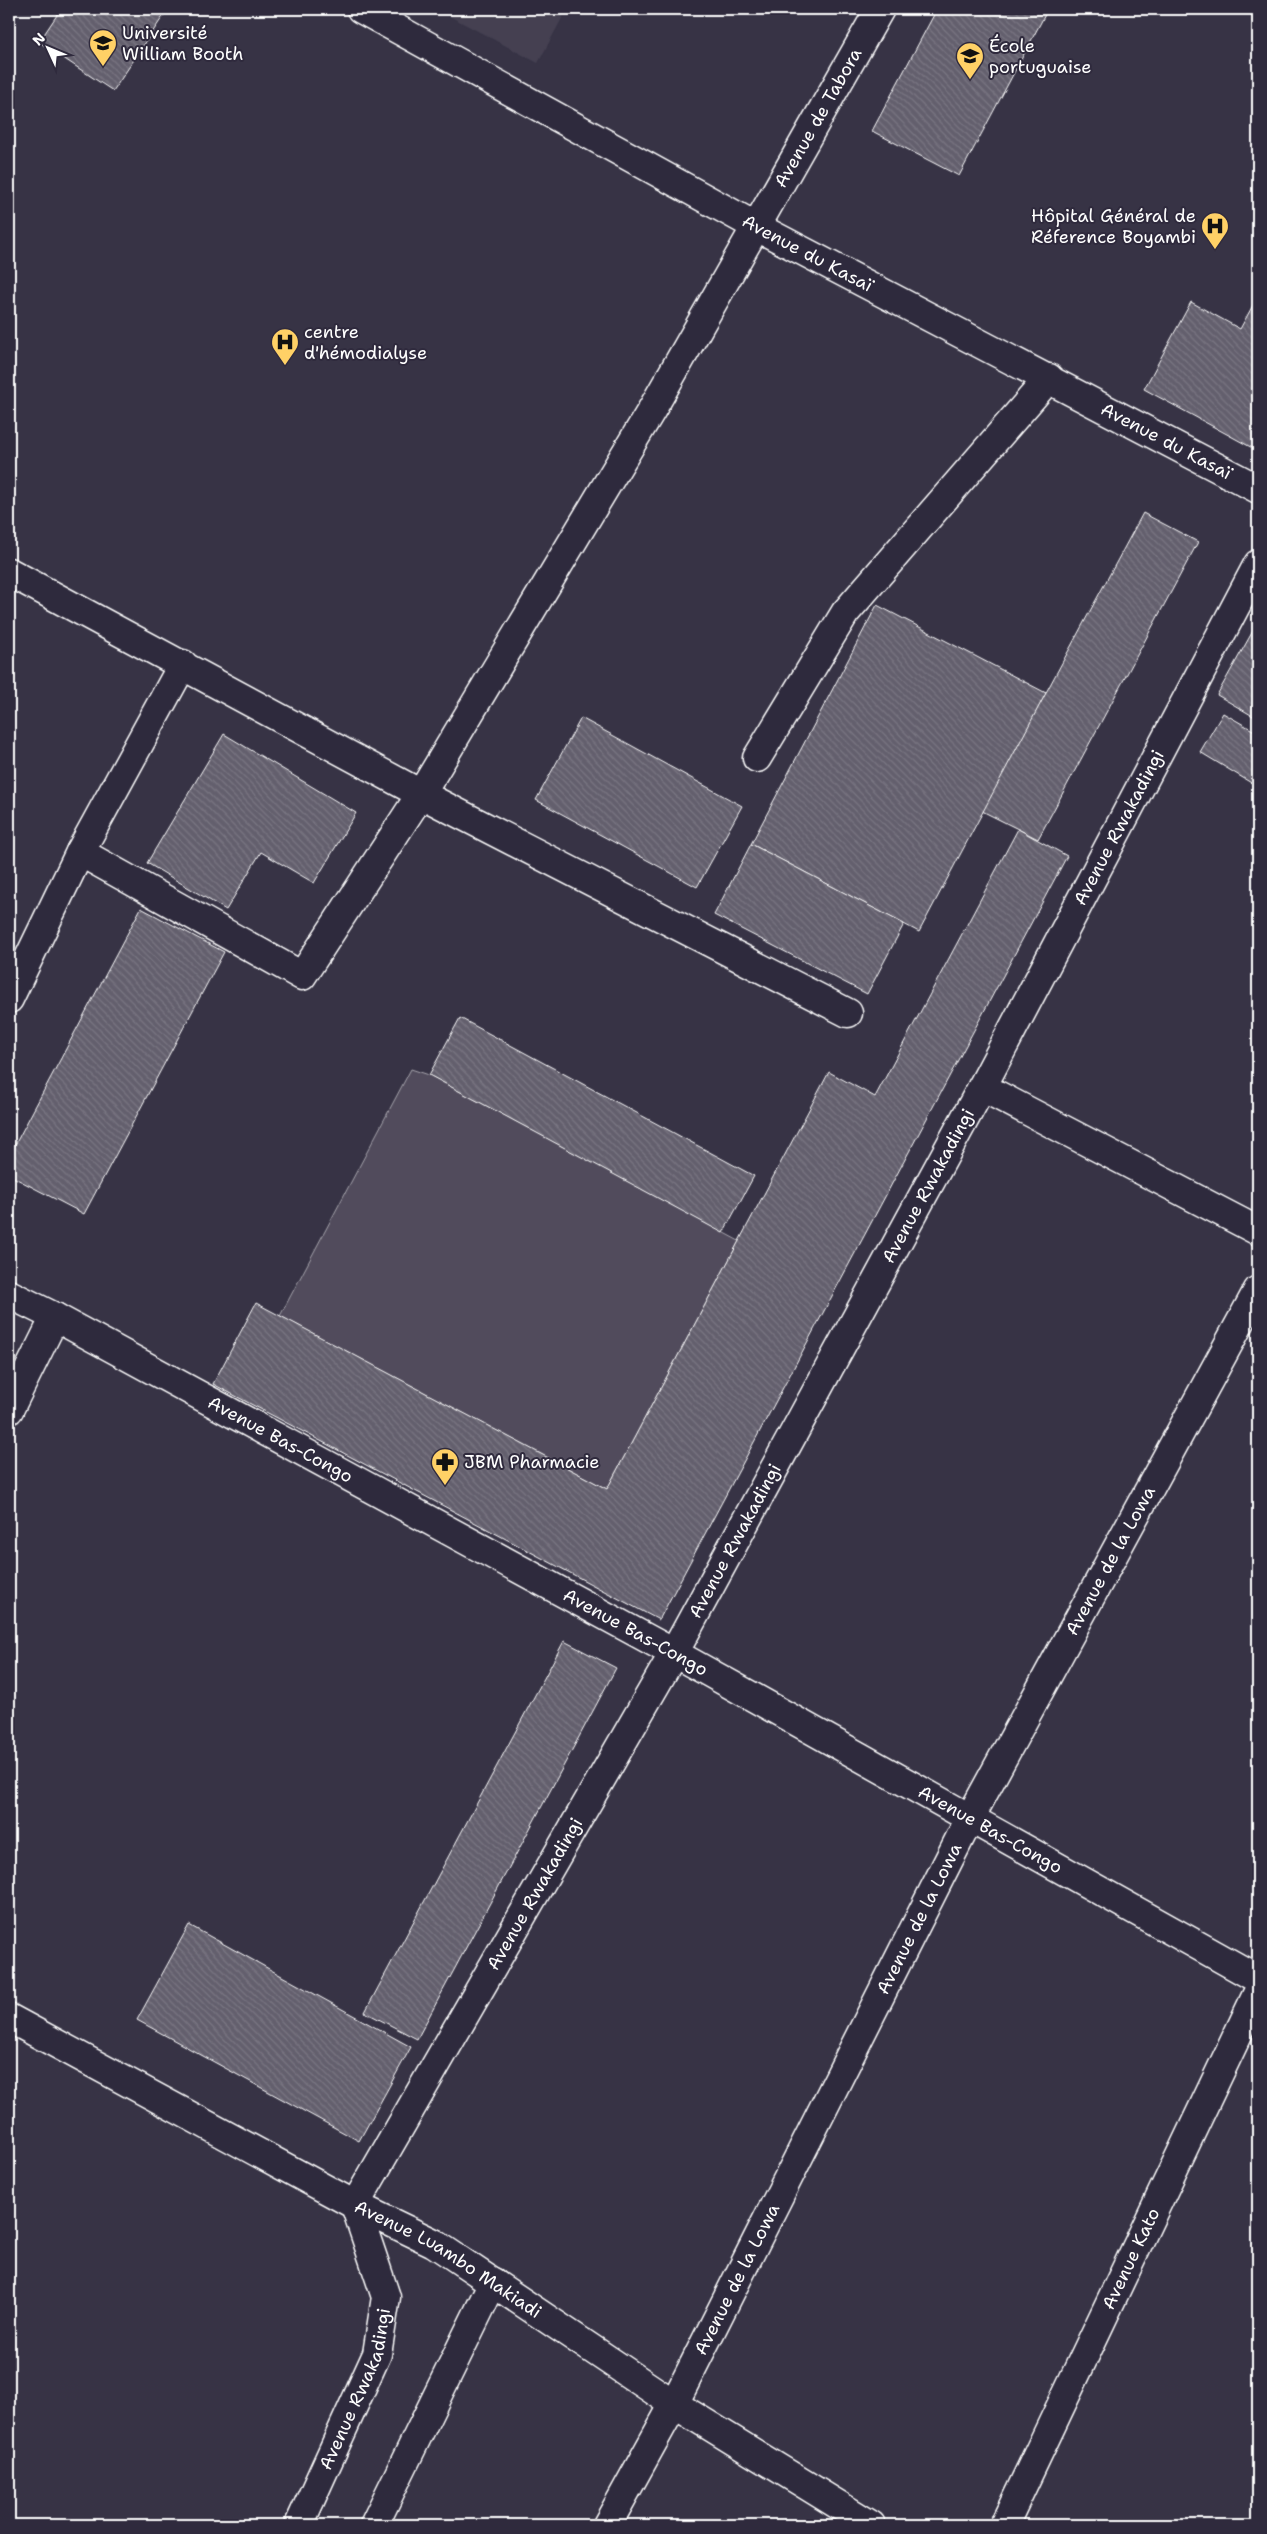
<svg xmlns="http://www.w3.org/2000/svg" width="1267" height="2534" viewBox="0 0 1267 2534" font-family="'Shantell Sans',sans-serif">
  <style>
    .built { fill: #444051 }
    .green { fill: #514c5c; stroke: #a8a6ae }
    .building { fill: url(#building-back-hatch); stroke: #fff }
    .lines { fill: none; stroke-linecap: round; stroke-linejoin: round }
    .minor-casing { stroke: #fff; stroke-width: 31 }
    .major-casing { stroke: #fff; stroke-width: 31 }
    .minor { stroke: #2f2a3d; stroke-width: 28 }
    .major { stroke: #2f2a3d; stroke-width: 28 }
    .labels { text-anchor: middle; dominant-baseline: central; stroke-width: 4; stroke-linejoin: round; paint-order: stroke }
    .poi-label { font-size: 18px; fill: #fff; stroke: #2f2a3d; text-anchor: start }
    .street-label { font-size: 18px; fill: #fff; stroke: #2f2a3d }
  </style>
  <defs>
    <pattern id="building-back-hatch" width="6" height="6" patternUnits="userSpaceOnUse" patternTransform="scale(1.25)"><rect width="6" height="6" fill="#635f6d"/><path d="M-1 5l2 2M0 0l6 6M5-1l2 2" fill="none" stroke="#7a7783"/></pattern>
  </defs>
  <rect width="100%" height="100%" fill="#373345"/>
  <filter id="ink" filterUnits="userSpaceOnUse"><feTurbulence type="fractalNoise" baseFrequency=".02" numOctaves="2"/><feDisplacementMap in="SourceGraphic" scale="10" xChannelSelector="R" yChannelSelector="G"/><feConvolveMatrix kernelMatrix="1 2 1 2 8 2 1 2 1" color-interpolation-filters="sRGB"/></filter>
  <g filter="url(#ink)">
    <path class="built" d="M436,9H567L538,63Z"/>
    <path class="green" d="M411,1069L429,1075L739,1241L607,1489L280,1316Z"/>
    <g class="building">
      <path d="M61,9H168L113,91L39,42Z"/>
      <path d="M937,9H1048L959,176L872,131Z"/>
      <path d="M1258,296V451L1144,389L1191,302L1240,329Z"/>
      <path d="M1143,513L1198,542L1038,839L982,811Z"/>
      <path d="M877,605L1046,693L919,932L751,844Z"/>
      <path d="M1258,622V719L1217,695Z"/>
      <path d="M1223,713L1258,733V787L1200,752Z"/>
      <path d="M581,718L742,806L697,887L536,800Z"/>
      <path d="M224,734L356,813L314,883L261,852L226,910L147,863Z"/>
      <path d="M1018,829L1067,856L659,1620L213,1384L256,1303L607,1489L829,1072L875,1097Z"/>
      <path d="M751,844L904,924L867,994L714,915Z"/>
      <path d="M141,908L224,952L84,1214L9,1175V1156Z"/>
      <path d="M460,1018L754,1176L723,1233L429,1075Z"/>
      <path d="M564,1641L616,1668L417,2039L365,2012Z"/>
      <path d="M189,1925L411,2047L359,2141L137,2020Z"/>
    </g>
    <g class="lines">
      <g class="minor-casing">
        <g id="minor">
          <path id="s1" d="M361,9L757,227L1258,489"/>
          <path d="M9,572L421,794L848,1013"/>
          <path d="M757,758L845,613L1049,378"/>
          <path id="s2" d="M80,852L302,976L421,794L651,411L880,9"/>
          <path d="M9,999L80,852L183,664"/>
          <path d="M982,1087L1258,1231"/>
          <path id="s3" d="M9,1294L55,1317L674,1653L1258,1979"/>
          <path d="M9,1410L55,1317"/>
          <path id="s4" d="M299,2525L377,2354L386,2297L355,2205L674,1653L982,1087L1258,564"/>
          <path d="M374,2525L493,2282"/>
          <path id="s5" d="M607,2525L674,2404L970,1818L1258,1290"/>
          <path id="s6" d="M1004,2525L1258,1992"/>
        </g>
      </g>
      <g class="major-casing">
        <g id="major">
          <path id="s7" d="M9,2018L355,2205L434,2243L674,2404L871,2525"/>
        </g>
      </g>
      <use href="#minor" class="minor"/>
      <use href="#major" class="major"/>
    </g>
  </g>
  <defs>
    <g id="university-pin" transform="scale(1.4375)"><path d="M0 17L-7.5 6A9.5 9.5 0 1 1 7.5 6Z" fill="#ffd166" stroke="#2f2a3d"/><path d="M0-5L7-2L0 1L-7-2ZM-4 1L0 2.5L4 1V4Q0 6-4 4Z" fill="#111"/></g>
    <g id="school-pin" transform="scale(1.4375)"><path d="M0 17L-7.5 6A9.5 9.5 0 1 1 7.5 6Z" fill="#ffd166" stroke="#2f2a3d"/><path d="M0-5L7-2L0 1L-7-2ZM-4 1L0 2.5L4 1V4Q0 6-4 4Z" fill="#111"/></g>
    <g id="hospital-pin" transform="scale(1.4375)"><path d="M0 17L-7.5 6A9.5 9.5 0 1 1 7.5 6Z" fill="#ffd166" stroke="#2f2a3d"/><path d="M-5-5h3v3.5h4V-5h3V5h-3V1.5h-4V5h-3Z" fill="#111"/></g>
    <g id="pharmacy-pin" transform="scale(1.4375)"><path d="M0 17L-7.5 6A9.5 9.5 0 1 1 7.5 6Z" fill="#ffd166" stroke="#2f2a3d"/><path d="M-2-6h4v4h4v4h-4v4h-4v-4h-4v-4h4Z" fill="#111"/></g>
  </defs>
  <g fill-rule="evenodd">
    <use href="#university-pin" x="103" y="43"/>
    <use href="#school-pin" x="970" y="56"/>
    <use href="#hospital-pin" x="1215" y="226"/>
    <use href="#hospital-pin" x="285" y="342"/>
    <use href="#pharmacy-pin" x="445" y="1462"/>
  </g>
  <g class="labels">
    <g class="poi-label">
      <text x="122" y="33">Université<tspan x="122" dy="21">William Booth</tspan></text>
      <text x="989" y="46">École<tspan x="989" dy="21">portuguaise</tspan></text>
      <text x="1196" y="216" text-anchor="end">Hôpital Général de<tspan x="1196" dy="21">Réference Boyambi</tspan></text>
      <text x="304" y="332">centre<tspan x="304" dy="21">d'hémodialyse</tspan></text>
      <text x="464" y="1462">JBM Pharmacie</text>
    </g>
    <g class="street-label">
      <text stroke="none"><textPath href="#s2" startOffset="1256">Avenue de Tabora</textPath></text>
      <text stroke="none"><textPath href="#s1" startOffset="509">Avenue du Kasaï</textPath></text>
      <text stroke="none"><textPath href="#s1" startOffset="914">Avenue du Kasaï</textPath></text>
      <text stroke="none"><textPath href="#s4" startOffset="1918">Avenue Rwakadingi</textPath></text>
      <text stroke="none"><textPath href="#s4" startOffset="1512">Avenue Rwakadingi</textPath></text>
      <text stroke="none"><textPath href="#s3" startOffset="308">Avenue Bas-Congo</textPath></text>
      <text stroke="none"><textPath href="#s4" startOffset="1108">Avenue Rwakadingi</textPath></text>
      <text stroke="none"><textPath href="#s5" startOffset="1088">Avenue de la Lowa</textPath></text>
      <text stroke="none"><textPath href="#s3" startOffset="712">Avenue Bas-Congo</textPath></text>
      <text stroke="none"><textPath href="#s3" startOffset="1118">Avenue Bas-Congo</textPath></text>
      <text stroke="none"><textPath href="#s4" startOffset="702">Avenue Rwakadingi</textPath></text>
      <text stroke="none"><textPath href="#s5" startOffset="682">Avenue de la Lowa</textPath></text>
      <text stroke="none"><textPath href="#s6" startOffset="295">Avenue Kato</textPath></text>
      <text stroke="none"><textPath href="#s7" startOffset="501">Avenue Luambo Makiadi</textPath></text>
      <text stroke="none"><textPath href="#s5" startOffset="278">Avenue de la Lowa</textPath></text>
      <text stroke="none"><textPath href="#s4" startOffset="148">Avenue Rwakadingi</textPath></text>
    </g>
  </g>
  <rect width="1267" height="2534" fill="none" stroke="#2f2a3d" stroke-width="30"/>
  <rect x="15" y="15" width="1237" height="2504" fill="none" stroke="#fff" stroke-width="2" filter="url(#ink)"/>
  <g transform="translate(48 48) rotate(314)" stroke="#2f2a3d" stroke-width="4" paint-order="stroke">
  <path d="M0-4L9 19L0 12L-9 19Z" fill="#ffffff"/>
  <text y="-8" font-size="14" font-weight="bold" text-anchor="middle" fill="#ffffff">N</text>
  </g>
</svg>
